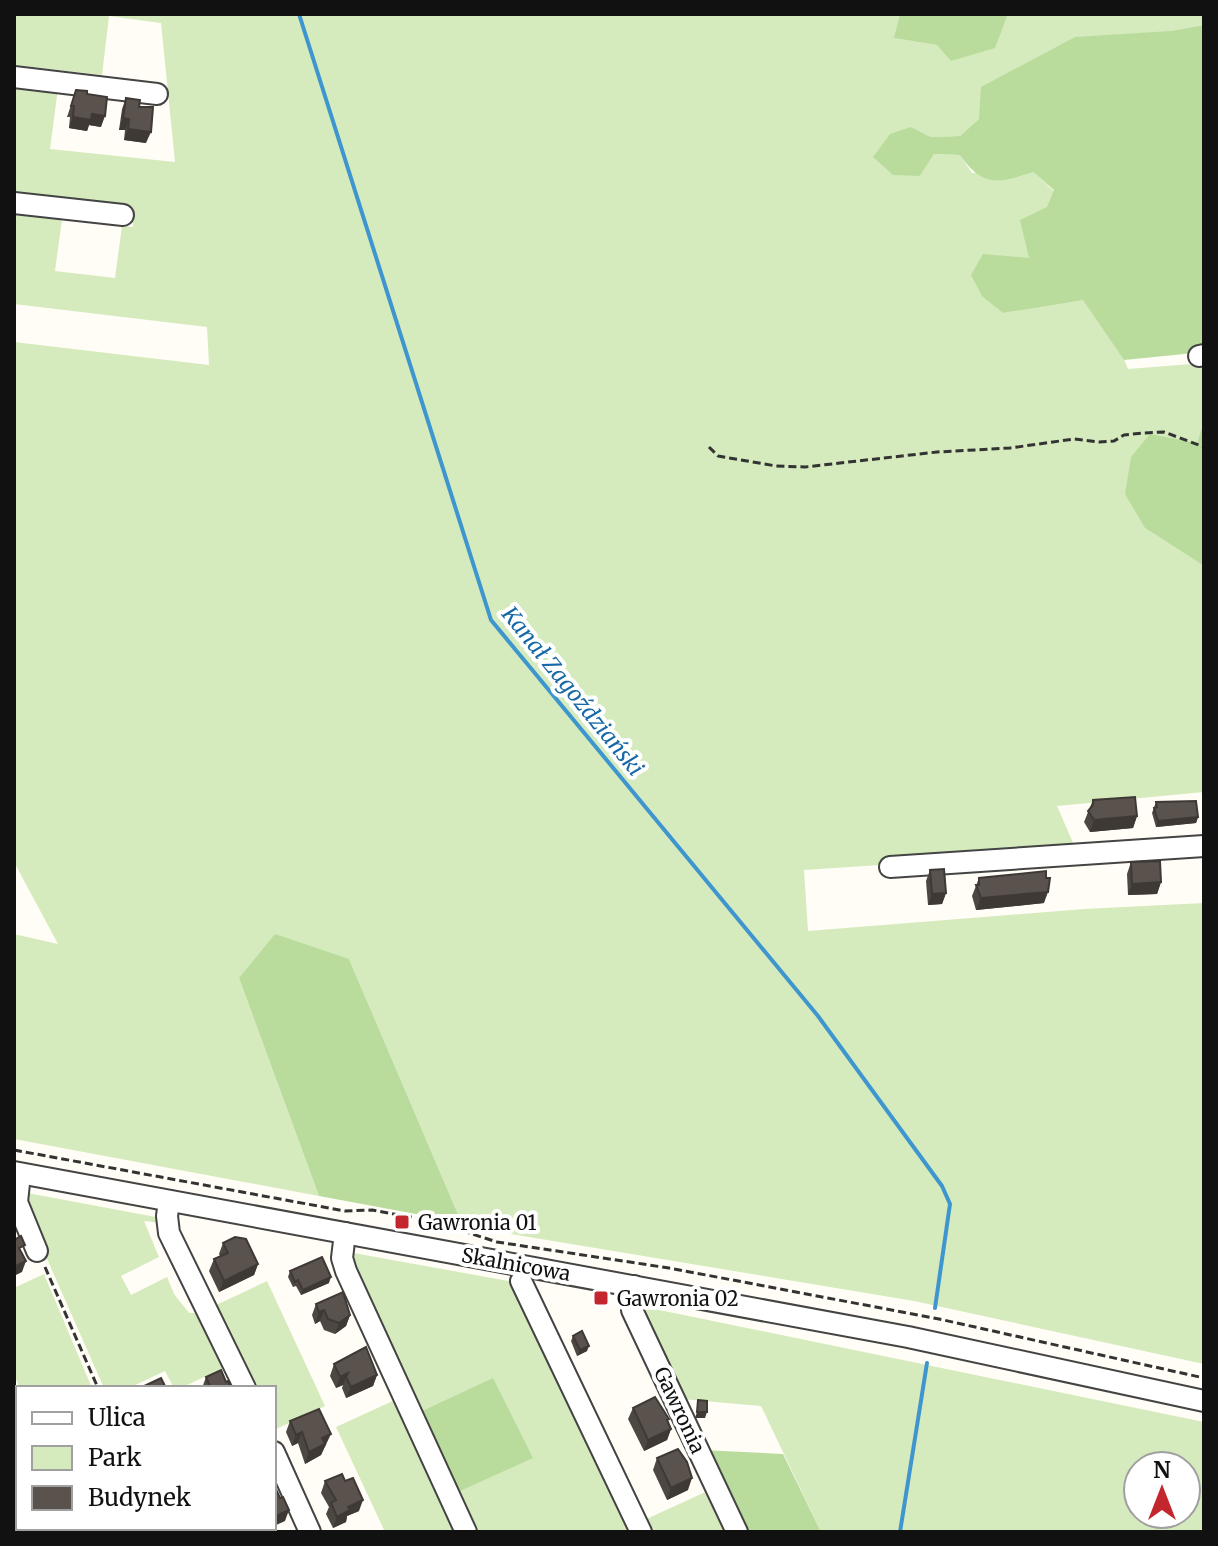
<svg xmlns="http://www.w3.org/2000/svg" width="1218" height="1546" viewBox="0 0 1218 1546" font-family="Merriweather,serif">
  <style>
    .green { fill: #d5ebbd; fill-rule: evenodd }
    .forest { fill: #b9dc9c }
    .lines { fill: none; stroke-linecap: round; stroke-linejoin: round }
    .stream { stroke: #3f96cf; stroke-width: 4 }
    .minor-casing { stroke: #444; stroke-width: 24 }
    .path { stroke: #333; stroke-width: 3; stroke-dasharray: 8 4; stroke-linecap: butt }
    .minor { stroke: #fff; stroke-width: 20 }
    .wall { fill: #4d4742 }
    .shaded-wall { fill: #3f3936 }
    .building { fill: #5a524d; stroke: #3f3936; stroke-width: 2 }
    .poi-dot { fill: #c4262e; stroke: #fff; stroke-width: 3 }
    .labels { text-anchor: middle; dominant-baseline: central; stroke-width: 8; stroke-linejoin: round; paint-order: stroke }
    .poi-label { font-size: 20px; fill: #111; stroke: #fff; text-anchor: start }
    .street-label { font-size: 20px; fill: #111; stroke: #fff }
    .water-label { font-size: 22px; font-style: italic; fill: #1768a6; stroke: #fff }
  </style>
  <rect width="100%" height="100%" fill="#fffdf5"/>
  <g class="green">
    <path d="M14,14H900L895,38L937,45L994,48L1008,14H1204V25L1170,31L979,119L960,136L930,137L920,176L934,154L960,155L972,173L1033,172L1054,191L1029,258L1003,313L1083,299L1124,359L1128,369L1204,363V421L1197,443L1145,528L1204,566V792L1057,806L1077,852L804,870L808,931L1084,909L1204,903V1364L914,1301L463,1226L349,959L239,978L319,1196L14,1139V934L58,944L14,862V342L209,365L207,327L14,304V214L62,219L55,271L115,278L122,226L133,227L134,209L14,196V83L58,88L50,149L175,162L161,23L109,16L102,75L14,65Z"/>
    <path d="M22,1192L161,1218V1223L144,1221L159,1257L121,1276L131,1295L167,1277L174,1294L189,1313H201L227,1366L181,1388H174L165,1371L129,1388H104L21,1200Z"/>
    <path d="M348,1252L514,1282L631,1532H471L454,1494L532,1458L418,1413Z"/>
    <path d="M44,1274L92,1388H20L14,1375V1288Z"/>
    <path d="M267,1281L325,1406L274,1430V1388H250L212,1307Z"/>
    <path d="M635,1305L1204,1422V1532L820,1530L761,1406L681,1399ZM1138,1466H1186V1514H1138Z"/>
    <path d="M397,1399L459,1532H385L336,1427Z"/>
    <path d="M712,1489L732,1532H647L642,1521Z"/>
    <path d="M31,1528H157L159,1532H33Z"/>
  </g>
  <g class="forest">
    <path d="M900,14H1008L995,48L951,61L937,45L894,38Z"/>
    <path d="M1204,25V352L1124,360L1083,300L1003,313L982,296L971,275L983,254L1029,258L1020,220L1047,207L1054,190L1033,172C999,183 983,188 960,155L934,154L920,176L893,175L873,157L890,134L911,127L930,137L960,136L979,119L981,87L1075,37L1170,31Z"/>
    <path d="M1204,421V566L1145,528L1125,494L1131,457L1150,434L1197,443Z"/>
    <path d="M275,934L349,959L463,1226L432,1217L319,1196L239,978Z"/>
    <path d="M493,1378L533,1458L454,1494L418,1413Z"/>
    <path d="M702,1450L783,1454L820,1530L839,1532H741Z"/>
  </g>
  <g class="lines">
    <g class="stream">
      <path d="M299,14L491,620L818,1016L942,1186L950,1204L935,1308"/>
      <path d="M900,1532L927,1363"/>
    </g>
    <g class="minor-casing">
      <g id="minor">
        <path d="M14,77L157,94"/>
        <path d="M14,203L123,215"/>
        <path d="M1199,356L1204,355"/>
        <path d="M890,867L1204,846"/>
        <path d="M14,1172L908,1337L1204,1401"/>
        <path d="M20,1174L17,1202L37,1251"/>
        <path d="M169,1201L167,1216L169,1233L245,1388"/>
        <path d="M345,1233L342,1258L346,1271L466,1532"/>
        <path d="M521,1281L641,1532"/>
        <path d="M634,1286L632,1310L737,1532"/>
        <path d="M274,1452L310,1532"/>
        <path d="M14,1500L18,1509"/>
        <path d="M27,1528L28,1532"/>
        <path d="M164,1528L166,1532"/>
      </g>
    </g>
    <g class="path">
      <path d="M709,447L718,456L776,466L805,467L937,452L1010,448L1074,439L1099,442L1114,441L1124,435L1143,433L1164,432L1204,447"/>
      <path d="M14,1150L345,1211L372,1210L432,1221L497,1242L669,1268L939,1319L1204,1378"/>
      <path d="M45,1267L98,1388"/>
    </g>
    <use href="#minor" class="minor"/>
  </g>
  <g class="wall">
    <path d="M76,90L87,94L101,127L89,125L87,131L69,128L70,117H67Z"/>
    <path d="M126,98L139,107L146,143L124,140L125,130H119L122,109Z"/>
    <path d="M1093,800L1137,816L1133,828L1090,832L1084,822Z"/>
    <path d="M1156,802L1198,817L1196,823L1156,827L1152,813Z"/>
    <path d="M1131,862L1161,882L1157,894L1128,895L1127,874Z"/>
    <path d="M930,870L946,893L942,904L928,905L926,881Z"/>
    <path d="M979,878L1044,903L976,910L972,896Z"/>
    <path d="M223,1243L258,1264L254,1275L219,1292L209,1271L214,1259L220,1256L219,1254Z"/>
    <path d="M290,1271L329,1283L301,1295L296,1286L293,1287L288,1277Z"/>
    <path d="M316,1304L350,1315L346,1326L335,1334L324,1330L320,1321L315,1324L312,1315Z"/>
    <path d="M573,1336L587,1351L577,1356L571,1341Z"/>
    <path d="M334,1364L377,1375L373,1386L346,1398L342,1388L343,1385L336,1388L330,1376Z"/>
    <path d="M206,1377L226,1382L231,1388H202Z"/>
    <path d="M633,1408L671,1429L667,1440L644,1451L628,1419Z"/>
    <path d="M290,1421L326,1445L325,1446L321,1455L305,1464L298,1443L292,1446L286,1432Z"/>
    <path d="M657,1458L688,1490L667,1500L653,1470Z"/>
    <path d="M325,1481L359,1511L347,1516L346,1522L333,1528L326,1514L329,1507L321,1493Z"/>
  </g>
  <g class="shaded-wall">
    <path d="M92,114L105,116L101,127L89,125L87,131L69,128L73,117Z"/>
    <path d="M123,118L129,119L125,130H119Z"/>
    <path d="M128,129L151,132L146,143L124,140Z"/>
    <path d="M1137,816L1133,828L1090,832L1094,820Z"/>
    <path d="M1198,817L1196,823L1156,827L1158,821Z"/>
    <path d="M1161,882L1157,894L1128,895L1132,884Z"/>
    <path d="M1048,892L1044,903L976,910L981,898Z"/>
    <path d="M946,893L942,904L928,905L932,894Z"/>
    <path d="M26,1261L22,1272L14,1276V1267Z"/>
    <path d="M258,1264L254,1275L219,1292L224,1281Z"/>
    <path d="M331,1277L329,1283L301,1295L303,1290Z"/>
    <path d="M324,1310L320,1321L315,1324L319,1312Z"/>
    <path d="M350,1315L346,1326L335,1334L339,1323Z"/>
    <path d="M589,1346L587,1351L577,1356L580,1350Z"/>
    <path d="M348,1373L343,1385L336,1388L340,1377Z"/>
    <path d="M377,1375L373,1386L346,1398L351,1387Z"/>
    <path d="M697,1412H707L705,1418H695Z"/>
    <path d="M671,1429L667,1440L644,1451L648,1440Z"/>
    <path d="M302,1432L298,1443L292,1446L296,1435Z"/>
    <path d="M331,1434L321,1455L305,1464L309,1452L322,1438Z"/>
    <path d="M18,1440V1449L14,1451V1442Z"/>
    <path d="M692,1478L688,1490L667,1500L671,1488Z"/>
    <path d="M363,1500L359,1511L347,1516L346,1522L333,1528L337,1517L348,1507Z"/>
    <path d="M289,1510L285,1521L274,1526V1517Z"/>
  </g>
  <g class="building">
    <path d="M76,90L87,91V94L107,97L105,116L92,114L91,120L73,117L74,106H71Z"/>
    <path d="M126,98L140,100L139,107H153L151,132L128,129L129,119L123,118Z"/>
    <path d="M1135,797L1137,816L1094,820L1088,811L1093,805V800Z"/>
    <path d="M1196,801L1198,817L1158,821L1154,808L1157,807L1156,802Z"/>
    <path d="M1160,861L1161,882L1132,884L1131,862Z"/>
    <path d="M944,869L946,893L932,894L930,870Z"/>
    <path d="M1046,871V878H1050L1048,892L981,898L976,885H979V878Z"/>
    <path d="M21,1236L25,1245L19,1248L26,1261L14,1267V1240Z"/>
    <path d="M235,1237L246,1239L258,1264L224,1281L214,1259L228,1253L223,1243Z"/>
    <path d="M322,1257L331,1277L303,1290L298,1280L295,1282L290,1271Z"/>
    <path d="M343,1292L350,1315L339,1323L328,1319L324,1310L319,1312L316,1304Z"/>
    <path d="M582,1331L589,1346L580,1350L573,1336Z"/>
    <path d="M366,1347L377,1375L351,1387L346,1377L348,1373L340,1377L334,1364Z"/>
    <path d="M221,1370L226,1382L228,1381L231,1388H211L206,1377Z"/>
    <path d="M161,1378L166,1388H140Z"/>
    <path d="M15,1396L18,1402V1440L14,1442V1397Z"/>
    <path d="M655,1397L669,1419L667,1420L671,1429L648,1440L633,1408Z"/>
    <path d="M698,1400L707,1401V1412H697Z"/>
    <path d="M319,1409L331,1434L322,1438L325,1444L309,1452L302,1432L296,1435L290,1421Z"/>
    <path d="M678,1449L687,1462L692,1478L671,1488L657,1458Z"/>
    <path d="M342,1474L345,1481L353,1478L363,1500L348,1507L350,1510L337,1517L331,1503L336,1500L325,1481Z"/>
    <path d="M274,1485L280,1498L283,1497L289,1510L274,1517Z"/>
  </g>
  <g class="poi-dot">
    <rect x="394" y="1214" width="16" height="16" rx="4"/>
    <rect x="593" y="1290" width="16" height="16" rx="4"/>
  </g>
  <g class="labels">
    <g class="poi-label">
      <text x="418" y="1222">Gawronia 01</text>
      <text x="617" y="1298">Gawronia 02</text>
    </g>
    <g class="street-label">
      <text transform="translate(516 1264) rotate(10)">Skalnicowa</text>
      <text transform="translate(680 1410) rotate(65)">Gawronia</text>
    </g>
    <g class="water-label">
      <text transform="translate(573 691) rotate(51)">Kanał Zagoździański</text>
    </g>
  </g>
  <rect width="1218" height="1546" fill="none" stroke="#111111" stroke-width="32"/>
  <rect x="16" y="1386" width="260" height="144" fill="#ffffff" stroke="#a0a0a0" stroke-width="2"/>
  <rect x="32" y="1412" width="40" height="12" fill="#ffffff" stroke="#a0a0a0" stroke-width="2"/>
  <text x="88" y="1426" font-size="24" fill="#111111">Ulica</text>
  <rect x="32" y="1446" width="40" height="24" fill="#d5ebbd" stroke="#a0a0a0" stroke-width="2"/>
  <text x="88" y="1466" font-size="24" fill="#111111">Park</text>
  <rect x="32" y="1486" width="40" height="24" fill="#5a524d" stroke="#a0a0a0" stroke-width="2"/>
  <text x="88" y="1506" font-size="24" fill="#111111">Budynek</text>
  <g transform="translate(1162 1490)"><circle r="38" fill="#ffffff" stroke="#a0a0a0" stroke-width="2"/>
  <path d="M0-6L14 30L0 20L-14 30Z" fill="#c4262e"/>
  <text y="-12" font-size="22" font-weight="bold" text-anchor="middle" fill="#111111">N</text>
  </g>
</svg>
